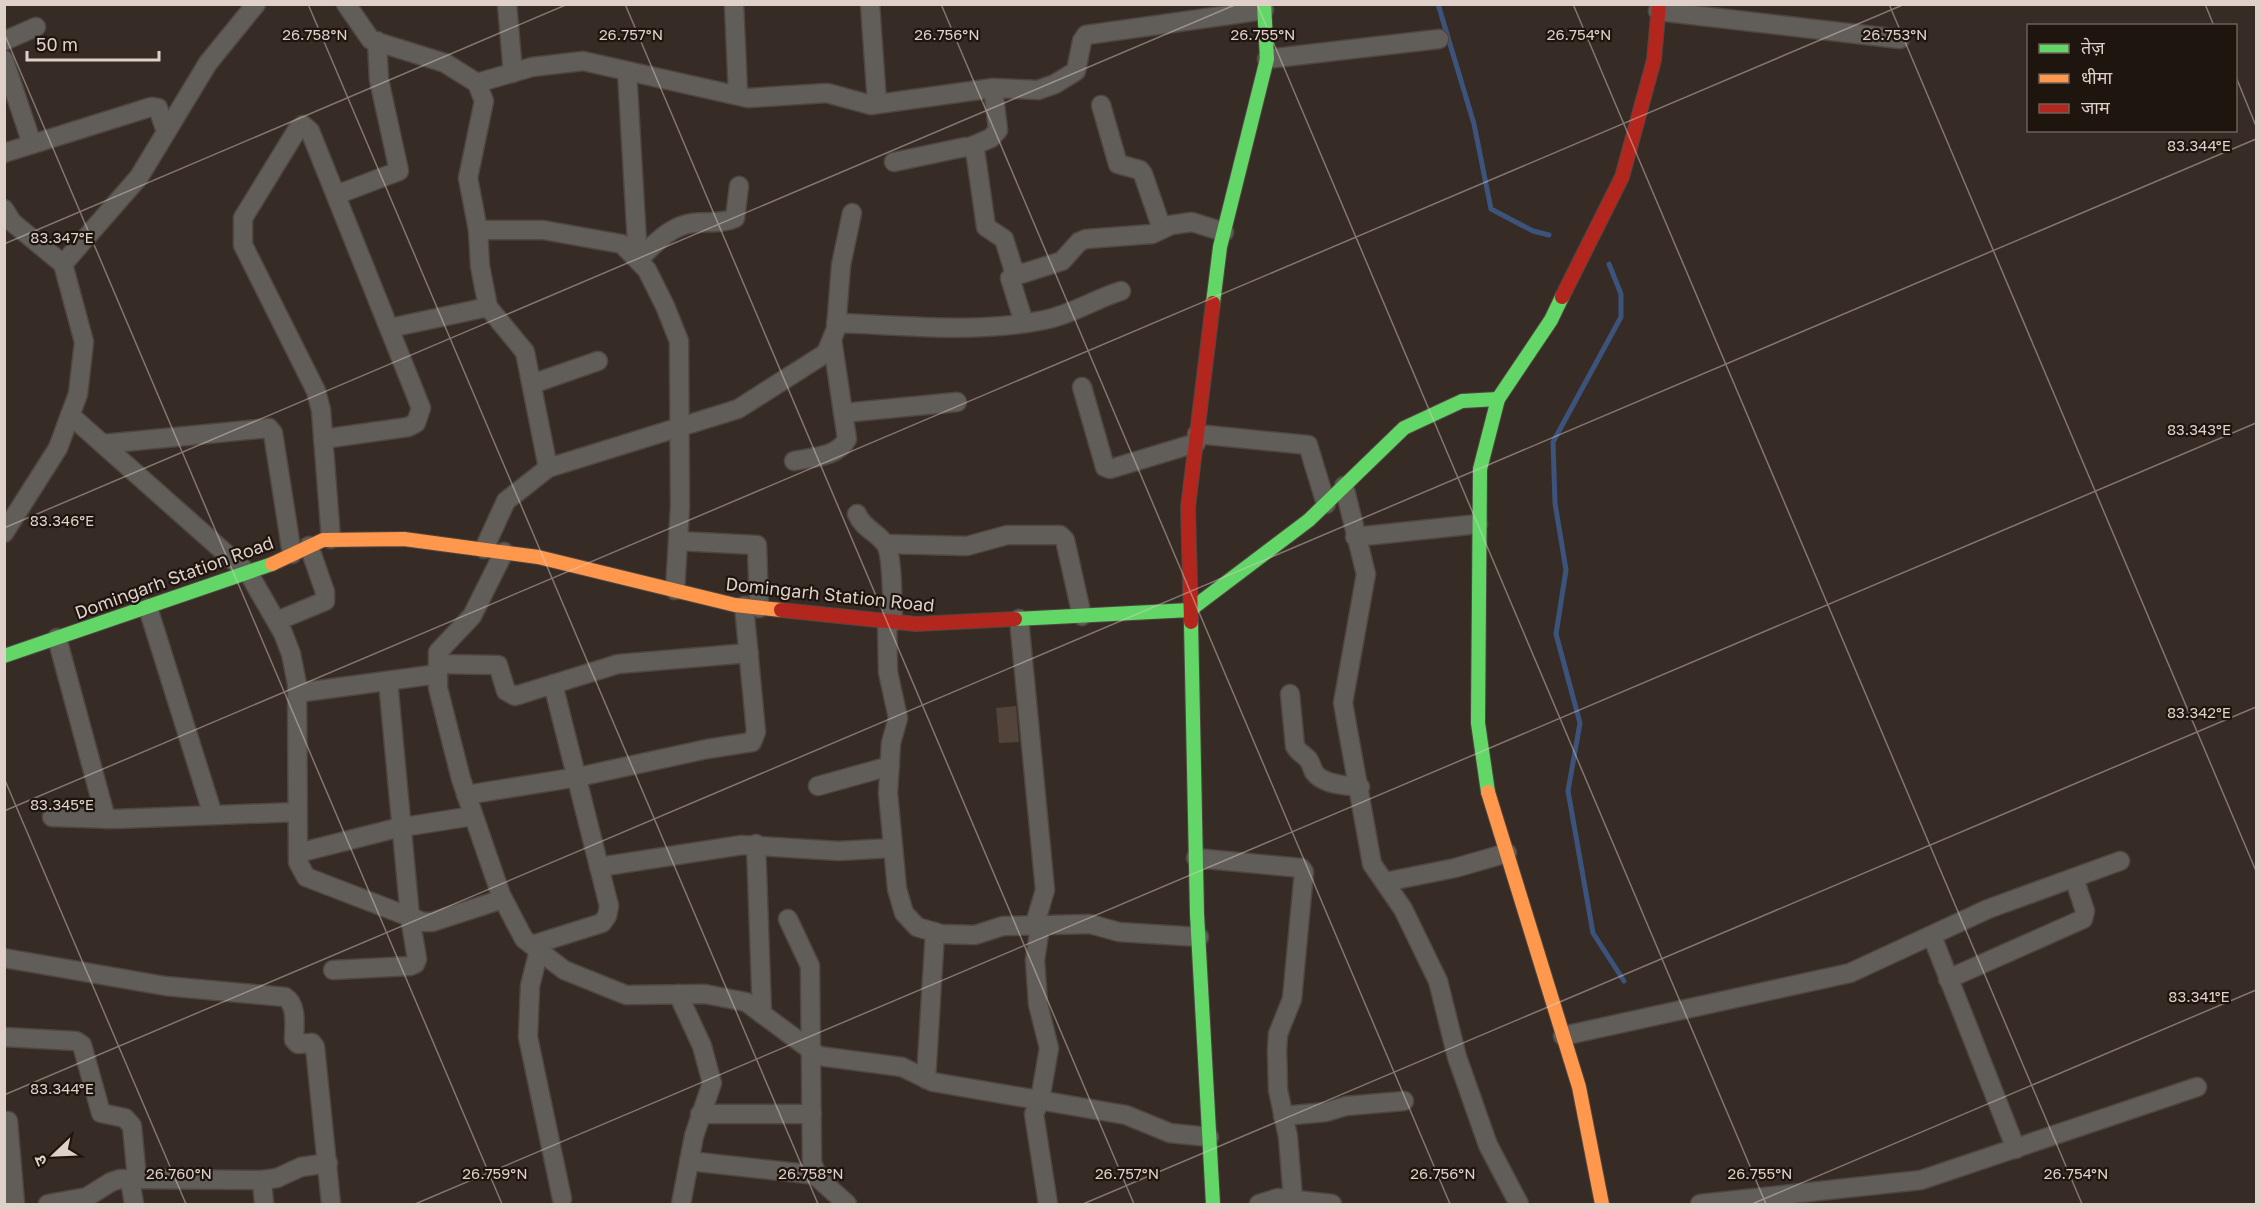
<svg xmlns="http://www.w3.org/2000/svg" width="2261" height="1209" viewBox="0 0 2261 1209" font-family="'Golos Text','Noto Sans Devanagari',sans-serif">
  <style>
    .lines { fill: none; stroke-linecap: round; stroke-linejoin: round }
    .stream { stroke: #3c547b; stroke-width: 5 }
    .building { fill: #52433b }
    .street-casing { stroke: #504641; stroke-width: 21 }
    .fast-casing { stroke: #504641; stroke-width: 16 }
    .slow-casing { stroke: #504641; stroke-width: 16 }
    .jam-casing { stroke: #504641; stroke-width: 16 }
    .street { stroke: #615e5a; stroke-width: 18 }
    .fast { stroke: #63d668; stroke-width: 14 }
    .slow { stroke: #ff974d; stroke-width: 14 }
    .jam { stroke: #b3261e; stroke-width: 14 }
    .ticks { fill: none; stroke: #dfd0c9; stroke-width: 1.5; stroke-opacity: 0.45 }
    .labels { text-anchor: middle; dominant-baseline: central; stroke-width: 4.5; stroke-linejoin: round; paint-order: stroke }
    .street-label { font-size: 18px; fill: #dfd0c9; stroke: #1f150f }
    .ticks-label { font-size: 15px; text-anchor: middle; fill: #dfd0c9; stroke: #1f150f; stroke-width: 4.5; stroke-linejoin: round; paint-order: stroke }
  </style>
  <rect width="100%" height="100%" fill="#372b25"/>
  <g class="lines">
    <g class="stream">
      <path d="M1438,4L1474,124L1491,209L1533,231L1549,235"/>
      <path d="M1609,264L1621,294V317L1553,442L1555,503L1566,570L1556,634L1580,723L1568,791L1593,933L1624,981"/>
    </g>
  </g>
  <path class="building" d="M1016,706L1019,742L999,743L996,708Z"/>
  <g class="lines">
    <g class="street-casing">
      <g id="street">
        <path d="M346,4L371,40L445,63L477,83L484,101L468,178L478,230"/>
        <path d="M507,4L513,73"/>
        <path d="M734,4L738,95"/>
        <path d="M870,4L877,103"/>
        <path d="M1658,11L1900,39"/>
        <path d="M4,41L36,27"/>
        <path d="M1267,59L1439,39"/>
        <path d="M4,60L32,144"/>
        <path d="M627,71L638,260"/>
        <path d="M477,83L532,67L583,61L748,98L827,93L871,105L993,88L1038,90L1055,84L1076,71L1082,41L1086,35L1264,10"/>
        <path d="M1101,105L1118,164L1140,170L1143,174L1162,229"/>
        <path d="M970,147L991,138L998,130L993,88"/>
        <path d="M4,153L151,107L158,108L166,132"/>
        <path d="M894,162L965,147L975,150L986,227L1004,239L1013,268L1021,274L1062,261L1079,242L1086,239L1152,234L1171,225L1192,222L1224,232"/>
        <path d="M336,195L399,171L379,80L377,41"/>
        <path d="M4,209L12,222L63,264"/>
        <path d="M638,260C654,245 669,226 693,223C707,221 723,224 735,218L739,186"/>
        <path d="M1010,278L1024,323"/>
        <path d="M836,323C905,325 976,334 1044,320C1074,314 1092,300 1121,291"/>
        <path d="M390,328L488,307"/>
        <path d="M532,384L598,361"/>
        <path d="M1082,387L1105,467L1110,469L1196,443"/>
        <path d="M843,413L957,402"/>
        <path d="M70,415L249,574L283,633L291,654L297,684L298,862L306,877L423,922H432L503,899"/>
        <path d="M1197,434L1308,445L1326,504"/>
        <path d="M323,439L408,427L416,423L421,408L310,131L303,125L297,130L243,218V245L316,391L321,410L331,539"/>
        <path d="M103,444L269,428L273,433L292,554"/>
        <path d="M794,461C812,457 838,457 847,439L832,339"/>
        <path d="M548,468L525,352L488,307L480,266L478,230H543L622,244L647,270L665,306L679,341L680,507L675,590"/>
        <path d="M1344,486L1366,574L1343,703L1372,864L1403,909L1438,981L1457,1057L1488,1145L1519,1204"/>
        <path d="M857,514C863,529 878,532 886,545C893,557 892,606 893,622"/>
        <path d="M4,533L58,448L78,394L84,342L63,264L139,177L208,63L256,4"/>
        <path d="M1355,537L1478,524"/>
        <path d="M678,541L757,545L759,608"/>
        <path d="M886,544L967,546L1007,535H1060L1065,540L1082,616"/>
        <path d="M484,549L506,501L548,468L738,409L826,353L836,329L841,265L852,213"/>
        <path d="M504,552L472,616L438,652V688L461,779L501,895L524,939L564,970L626,995L705,994L746,1002L819,1056L902,1067L933,1082L1126,1115L1170,1133L1209,1137"/>
        <path d="M148,608L213,815"/>
        <path d="M1019,619L1045,890L1034,927"/>
        <path d="M277,621L325,601V592L309,546"/>
        <path d="M887,621L888,672L898,718L891,743L888,793L897,889L904,913L917,927L941,934L975,935L1003,926L1090,924L1119,932L1199,937"/>
        <path d="M57,638L106,819"/>
        <path d="M438,664L498,665L506,691L515,696L618,664L749,653"/>
        <path d="M297,693L438,674"/>
        <path d="M1290,694L1295,746C1298,752 1303,754 1308,759C1311,763 1312,768 1314,772C1323,785 1346,785 1360,787"/>
        <path d="M818,786L890,766"/>
        <path d="M466,795L578,777L707,749L752,742L756,732L744,606"/>
        <path d="M52,817L116,819L297,812"/>
        <path d="M756,844L762,1014"/>
        <path d="M298,853L397,828L473,816"/>
        <path d="M1196,858L1301,868L1304,872L1292,999L1278,1034L1277,1050L1278,1090L1288,1137L1293,1199"/>
        <path d="M599,867L742,845L839,851L893,848"/>
        <path d="M1385,882L1455,868L1507,853"/>
        <path d="M788,919L810,966L812,1162L818,1178L847,1204"/>
        <path d="M1040,927L1035,960L1038,1004L1049,1048L1040,1100L1034,1114L1048,1204"/>
        <path d="M1932,936L2016,1149"/>
        <path d="M532,945L602,923L607,916L609,906L553,684"/>
        <path d="M539,950L530,986L528,1037L562,1199"/>
        <path d="M4,958L165,986L285,997C298,1005 294,1027 294,1040L298,1044L312,1043L315,1047L331,1204"/>
        <path d="M333,970L410,966L415,964L417,959L410,917L388,681"/>
        <path d="M1948,979L2083,919L2085,911L2074,878"/>
        <path d="M678,994L702,1046L712,1083L694,1136L681,1204"/>
        <path d="M1563,1036L1850,973L1988,909L2120,861"/>
        <path d="M4,1037L76,1041L82,1045L101,1113L125,1118L132,1126L137,1179"/>
        <path d="M926,1079L935,932"/>
        <path d="M700,1114H812"/>
        <path d="M1283,1116L1326,1112L1346,1106L1404,1101"/>
        <path d="M8,1121L15,1204"/>
        <path d="M689,1161L817,1175"/>
        <path d="M130,1180L134,1204"/>
        <path d="M262,1180L264,1204"/>
        <path d="M48,1204L87,1197L111,1182L120,1179L262,1180L277,1178L301,1167L328,1163"/>
        <path d="M1259,1204L1278,1198L1332,1204"/>
        <path d="M1700,1204L1921,1180L2197,1087"/>
      </g>
    </g>
    <g class="fast-casing">
      <g id="fast">
        <path d="M1213,303L1220,247L1267,59L1264,4"/>
        <path d="M1015,619L1190,610L1309,520L1404,428L1462,401L1498,399"/>
        <path d="M1191,622L1197,914L1213,1204"/>
        <path d="M4,656L272,564"/>
        <path d="M1488,792L1478,723L1480,469L1498,399L1551,320L1562,297"/>
      </g>
    </g>
    <g class="slow-casing">
      <g id="slow">
        <path d="M272,564L323,540L404,539L538,557L735,605L781,610"/>
        <path d="M1488,792L1579,1087L1602,1204"/>
      </g>
    </g>
    <g class="jam-casing">
      <g id="jam">
        <path d="M1562,297L1622,177L1654,60L1659,4"/>
        <path d="M781,610L916,624L1015,619"/>
        <path d="M1191,622L1188,507L1213,303"/>
      </g>
    </g>
    <use href="#street" class="street"/>
    <use href="#fast" class="fast"/>
    <use href="#slow" class="slow"/>
    <use href="#jam" class="jam"/>
  </g>
  <path class="ticks" d="M308,4L818,1204M625,4L1134,1204M941,4L1450,1204M1257,4L1766,1204M1573,4L2082,1204M1889,4L2256,871M2205,4L2214,26M4,33L502,1204M2236,77L2256,126M4,244L568,4M4,528L1237,4M4,778L186,1204M4,811L1905,4M4,1095L2256,139M415,1204L2256,423M1083,1204L2256,707M1752,1204L2256,990"/>
  <g class="labels">
    <g class="street-label">
      <text transform="translate(174 577) rotate(-20)">Domingarh Station Road</text>
      <text transform="translate(830 594) rotate(6)">Domingarh Station Road</text>
    </g>
  </g>
  <g class="ticks-label">
    <text x="315" y="40">26.758°N</text>
    <text x="631" y="40">26.757°N</text>
    <text x="947" y="40">26.756°N</text>
    <text x="1263" y="40">26.755°N</text>
    <text x="1579" y="40">26.754°N</text>
    <text x="1895" y="40">26.753°N</text>
    <text x="2199" y="151">83.344°E</text>
    <text x="62" y="243">83.347°E</text>
    <text x="2199" y="435">83.343°E</text>
    <text x="62" y="526">83.346°E</text>
    <text x="2199" y="718">83.342°E</text>
    <text x="62" y="810">83.345°E</text>
    <text x="2199" y="1002">83.341°E</text>
    <text x="62" y="1094">83.344°E</text>
    <text x="179" y="1179">26.760°N</text>
    <text x="495" y="1179">26.759°N</text>
    <text x="811" y="1179">26.758°N</text>
    <text x="1127" y="1179">26.757°N</text>
    <text x="1443" y="1179">26.756°N</text>
    <text x="1760" y="1179">26.755°N</text>
    <text x="2076" y="1179">26.754°N</text>
  </g>
  <rect width="2261" height="1209" fill="none" stroke="#dfd0c9" stroke-width="12"/>
  <rect x="2027" y="24" width="210" height="108" fill="#1f150f" stroke="#6c6059" stroke-width="1.5"/>
  <rect x="2039" y="44" width="30" height="9" fill="#63d668" stroke="#6c6059" stroke-width="1.5"/>
  <text x="2081" y="54" font-size="18" fill="#dfd0c9">तेज़</text>
  <rect x="2039" y="74" width="30" height="9" fill="#ff974d" stroke="#6c6059" stroke-width="1.5"/>
  <text x="2081" y="84" font-size="18" fill="#dfd0c9">धीमा</text>
  <rect x="2039" y="104" width="30" height="9" fill="#b3261e" stroke="#6c6059" stroke-width="1.5"/>
  <text x="2081" y="114" font-size="18" fill="#dfd0c9">जाम</text>
  <g transform="translate(54 1155) rotate(247)" stroke="#1f150f" stroke-width="4.5" paint-order="stroke">
  <path d="M0-4.5L10 22L0 15L-10 22Z" fill="#dfd0c9"/>
  <text y="-9" font-size="16" font-weight="bold" text-anchor="middle" fill="#dfd0c9">उ</text>
  </g>
  <path d="M27 51v9h132v-9" fill="none" stroke="#dfd0c9" stroke-width="3"/>
  <text x="36" y="51" font-size="18" fill="#dfd0c9" stroke="#1f150f" stroke-width="4.5" paint-order="stroke">50 m</text>
</svg>
